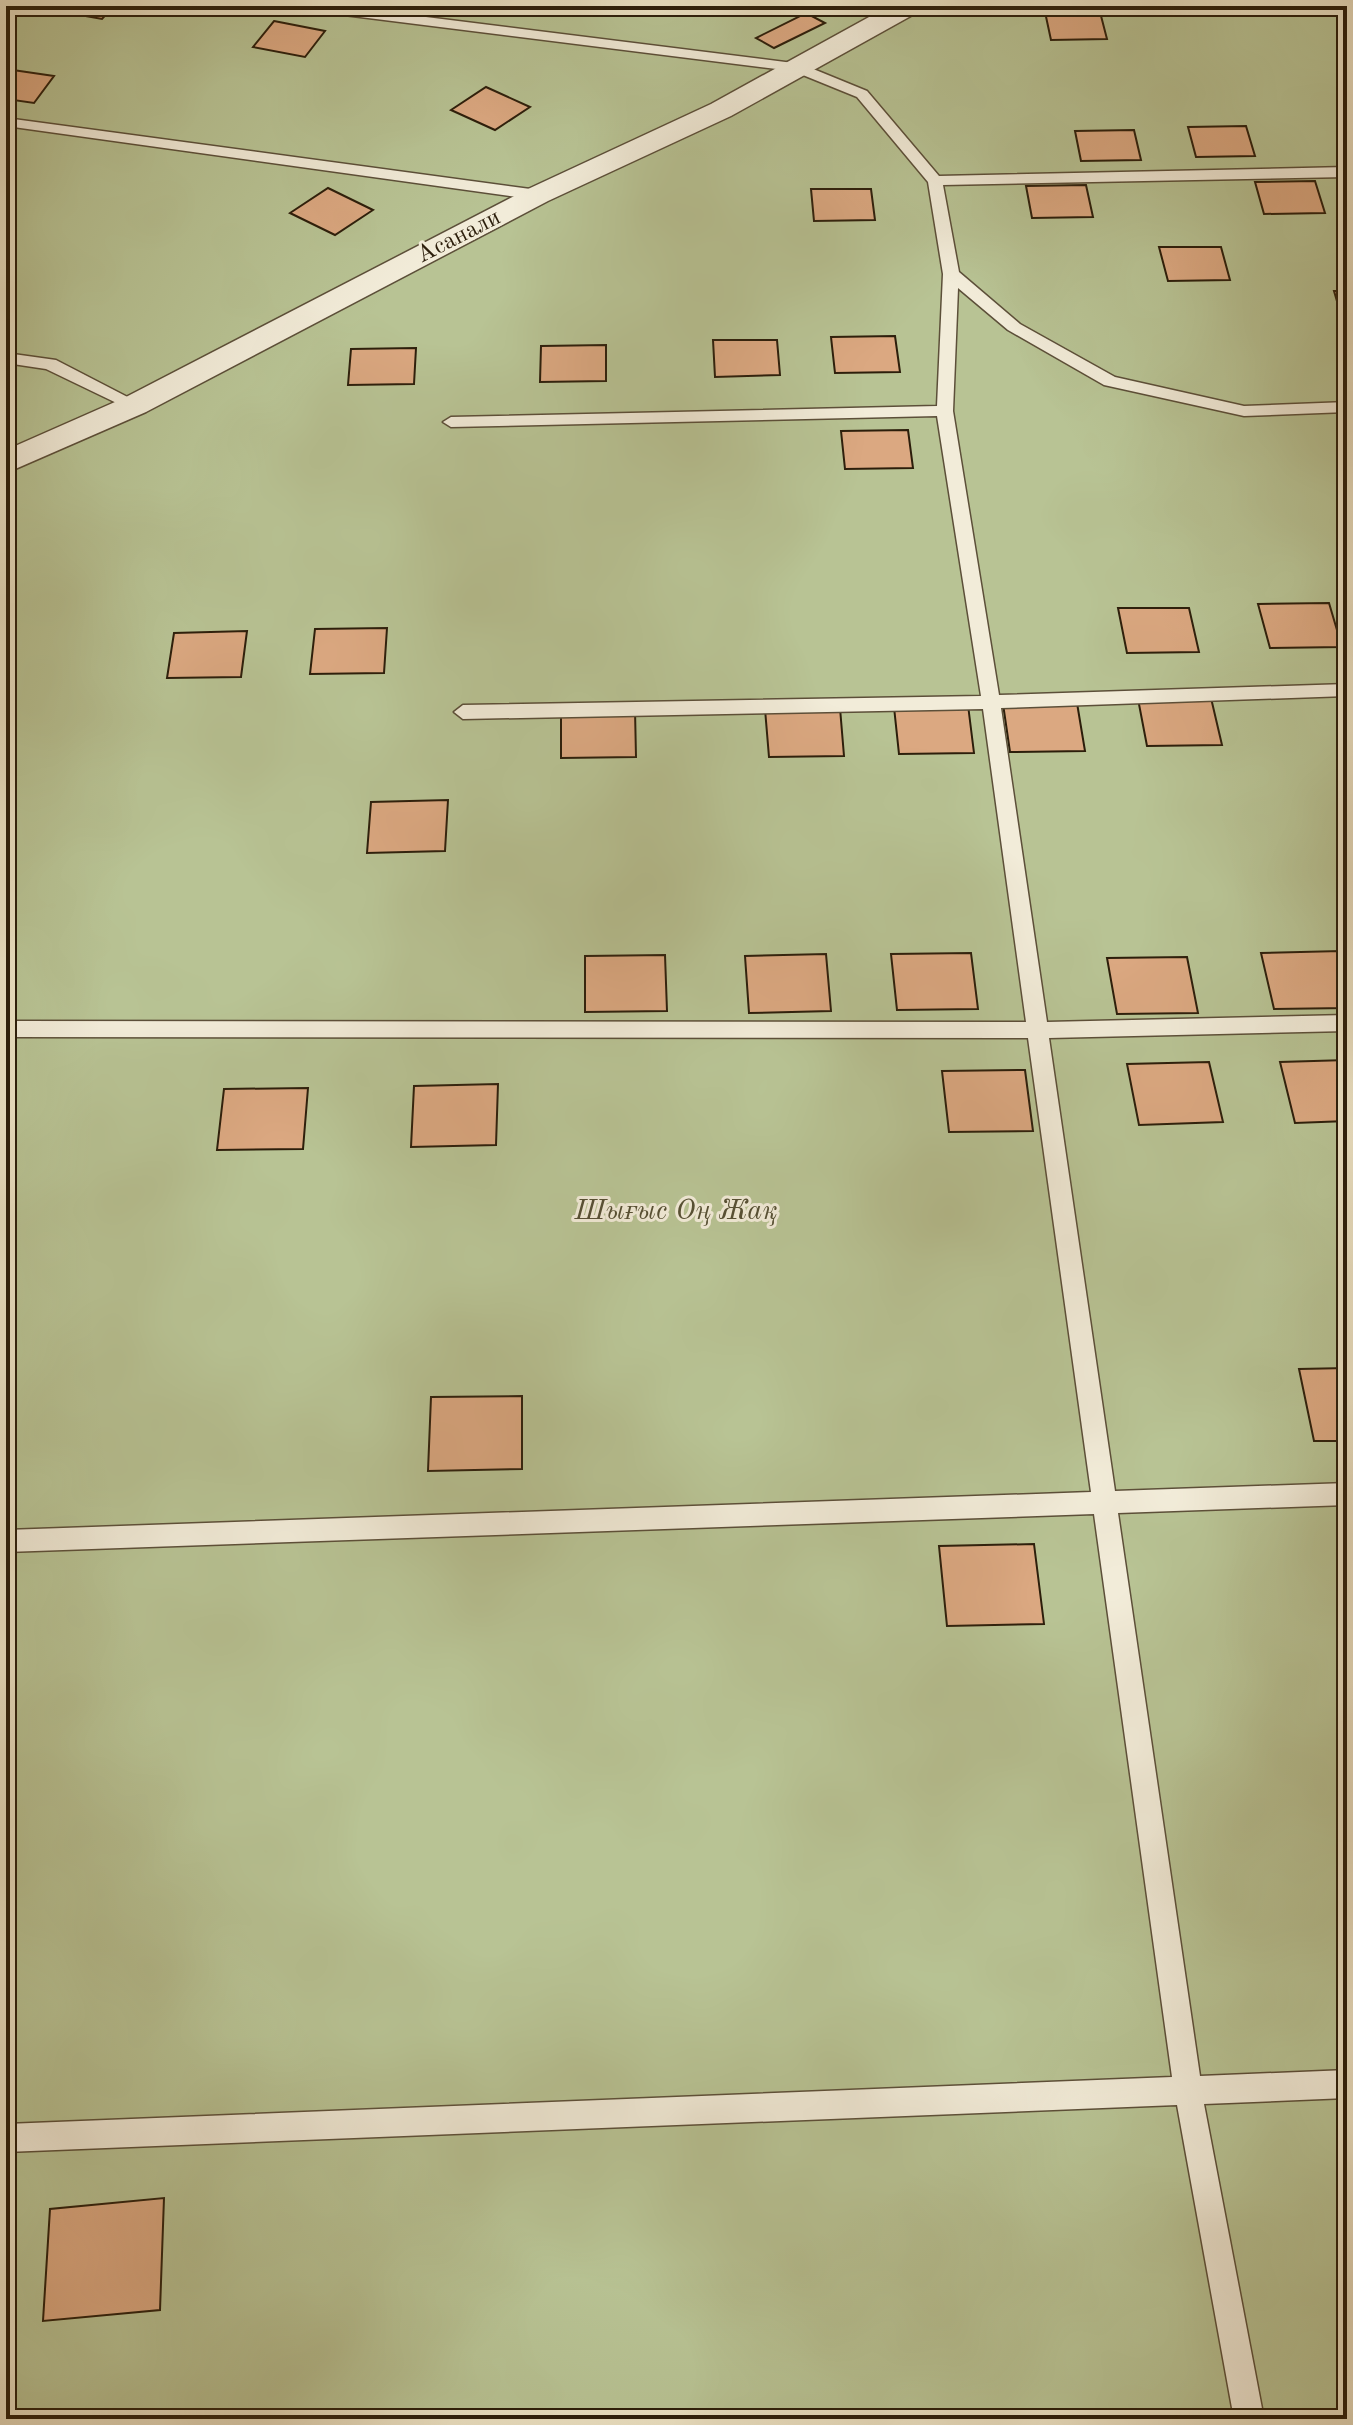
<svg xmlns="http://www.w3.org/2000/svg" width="1353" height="2425" viewBox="0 0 1353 2425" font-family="'Old Standard TT',serif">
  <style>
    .green { fill: #b8c394; stroke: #727050; stroke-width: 2 }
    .building { fill: #dba881; stroke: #2c1e0b; stroke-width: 2 }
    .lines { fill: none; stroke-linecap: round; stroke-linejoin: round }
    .lane-casing { stroke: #5c4f39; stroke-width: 3 }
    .street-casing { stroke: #5c4f39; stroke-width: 3 }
    .lane { fill: #f2ecd9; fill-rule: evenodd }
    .street { fill: #f2ecd9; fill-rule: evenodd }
    .labels { text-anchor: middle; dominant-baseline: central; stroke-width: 6; stroke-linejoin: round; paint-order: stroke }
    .far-street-label { font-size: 24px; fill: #2c1e0b; stroke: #f2ecd9 }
    .park-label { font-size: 28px; font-style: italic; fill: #565034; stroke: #f2ecd9 }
  </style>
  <rect width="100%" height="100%" fill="#ebe2c4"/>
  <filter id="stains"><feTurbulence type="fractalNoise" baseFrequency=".0025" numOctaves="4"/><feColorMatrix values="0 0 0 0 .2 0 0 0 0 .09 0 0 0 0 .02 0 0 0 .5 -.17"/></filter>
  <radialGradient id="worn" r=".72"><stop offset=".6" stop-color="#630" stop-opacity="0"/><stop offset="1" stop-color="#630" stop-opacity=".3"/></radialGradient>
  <rect class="green" x="6" y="6" width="1341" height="2413"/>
  <g class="building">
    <path d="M55,6H114L102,19L52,10Z"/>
    <path d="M1045,12H1100L1107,39L1051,40Z"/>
    <path d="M806,13L825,23L774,48L756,38Z"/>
    <path d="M274,21L325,31L305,57L253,47Z"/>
    <path d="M6,69L54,76L34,103L6,99Z"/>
    <path d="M486,87L530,107L495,130L451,110Z"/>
    <path d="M1246,126L1255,156L1196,157L1188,127Z"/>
    <path d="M1134,130L1141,160L1081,161L1075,131Z"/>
    <path d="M1315,181L1325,213L1264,214L1255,182Z"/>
    <path d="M1086,185L1093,217L1032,218L1026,186Z"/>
    <path d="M328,188L373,210L335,235L290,213Z"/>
    <path d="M811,189H871L875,220L814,221Z"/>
    <path d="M1159,247H1221L1230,280L1168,281Z"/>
    <path d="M1334,291H1347V325H1344Z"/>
    <path d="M895,336L900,372L835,373L831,337Z"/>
    <path d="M713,340H777L780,375L715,377Z"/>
    <path d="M606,345V381L540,382L541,346Z"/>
    <path d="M416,348L414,384L348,385L351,349Z"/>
    <path d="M908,430L913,468L845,469L841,431Z"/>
    <path d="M1329,603L1342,647L1270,648L1258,604Z"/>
    <path d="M1118,608H1189L1199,652L1127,653Z"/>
    <path d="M387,628L384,673L310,674L315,629Z"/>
    <path d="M247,631L241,677L167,678L174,633Z"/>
    <path d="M1211,698L1222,745L1147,746L1138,699Z"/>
    <path d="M1077,703L1085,751L1010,752L1003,704Z"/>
    <path d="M968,705L974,753L899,754L894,707Z"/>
    <path d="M840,708L844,756L769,757L765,709Z"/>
    <path d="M561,710H635L636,757L561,758Z"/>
    <path d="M448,800L445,851L367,853L371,802Z"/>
    <path d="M1341,951L1347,973V1008L1274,1009L1261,953Z"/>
    <path d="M971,953L978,1009L897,1010L891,954Z"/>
    <path d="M826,954L831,1011L749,1013L745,956Z"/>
    <path d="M665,955L667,1011L585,1012V956Z"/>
    <path d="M1187,957L1198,1013L1117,1014L1107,958Z"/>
    <path d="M1347,1060V1121L1295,1123L1280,1062Z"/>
    <path d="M1209,1062L1223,1122L1139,1125L1127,1064Z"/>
    <path d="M1025,1070L1033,1131L949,1132L942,1071Z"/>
    <path d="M498,1084L496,1145L411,1147L414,1086Z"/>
    <path d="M308,1088L303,1149L217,1150L224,1089Z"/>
    <path d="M1347,1368V1441H1314L1299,1369Z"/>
    <path d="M522,1396V1469L428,1471L431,1397Z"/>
    <path d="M1034,1544L1044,1624L947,1626L939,1546Z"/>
    <path d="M164,2198L160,2310L43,2321L50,2209Z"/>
  </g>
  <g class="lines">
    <g class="lane-casing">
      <g id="lane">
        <path d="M297,6H338L801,64L867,91L939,176L1347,167V177L943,185L959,272L1020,324L1115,377L1244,406L1347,402V412L1244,416L1104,385L1008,330L958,288L953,411L999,695L1347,684V696L1001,708L1047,1022L1347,1015V1031L1049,1038L1115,1491L1347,1483V1505L1118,1513L1200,2076L1347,2070V2098L1204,2104L1264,2419H1234L1177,2105L6,2152V2124L1172,2077L1094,1514L6,1552V1530L1091,1492L1028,1038L6,1037V1021L1026,1022L983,709L463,719L454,712L463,705L981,696L937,416L451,427L443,422L451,417L937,406L943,274L928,182L857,97L793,71L304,10Z"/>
        <path d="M6,118L538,190L546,195L538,200L6,126Z"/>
        <path d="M6,353L56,360L143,405L141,409H129L46,369L6,363Z"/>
      </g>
    </g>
    <g class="street-casing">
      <path id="street" d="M889,6H922L918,12L731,116L548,201L146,412L6,473V450L124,398L528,189L711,104Z"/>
    </g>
    <use href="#lane" class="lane"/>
    <use href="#street" class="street"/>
  </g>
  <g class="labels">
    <g class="far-street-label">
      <text transform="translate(459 237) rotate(-27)">Асанали</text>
    </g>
    <g class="park-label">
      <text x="676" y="1212">Шығыс Оң Жақ</text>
    </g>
  </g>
  <rect width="1353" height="2425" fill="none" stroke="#ebe2c4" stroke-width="32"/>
  <rect x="8" y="8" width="1337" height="2409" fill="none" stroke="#2c1e0b" stroke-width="4"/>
  <rect x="16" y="16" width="1321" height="2393" fill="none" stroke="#2c1e0b" stroke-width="2"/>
  <rect width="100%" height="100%" filter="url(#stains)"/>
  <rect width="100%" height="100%" fill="url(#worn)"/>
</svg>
